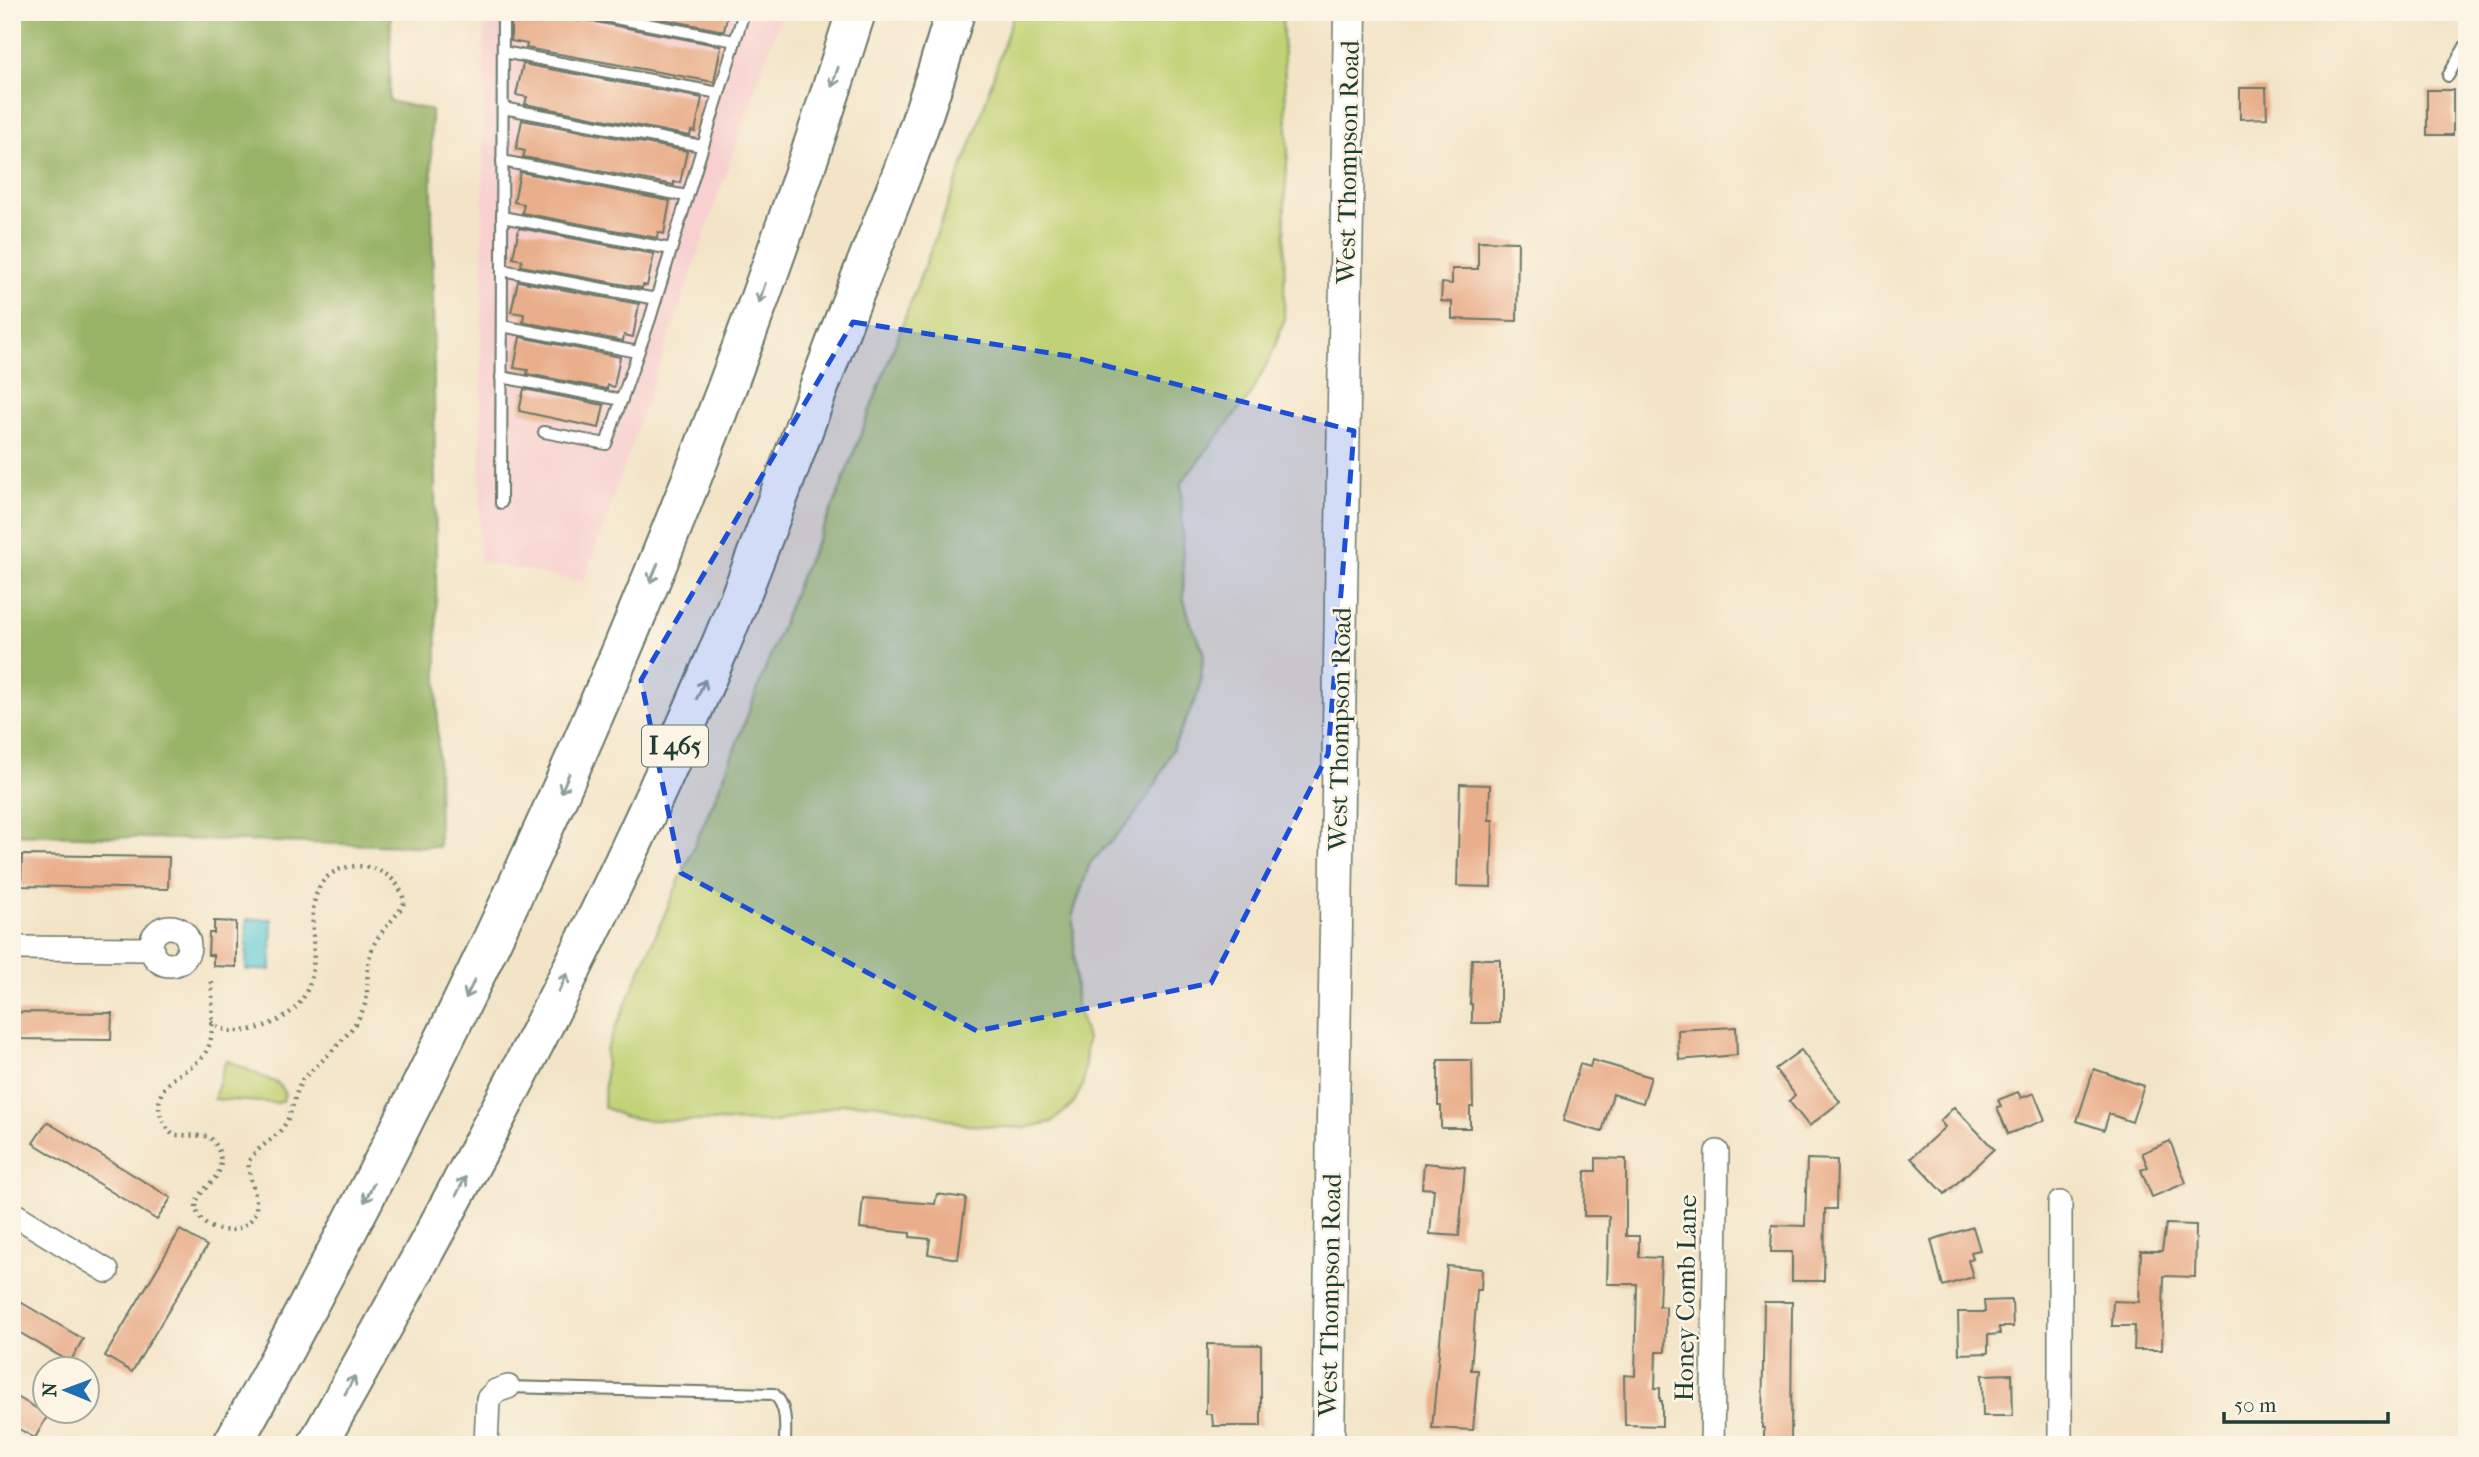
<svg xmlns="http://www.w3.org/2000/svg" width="2479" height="1457" viewBox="0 0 2479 1457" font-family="'IM FELL French Canon',serif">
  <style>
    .built { fill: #f7d0cf }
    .green { fill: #c1d174; stroke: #708754; stroke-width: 2 }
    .forest { fill: #98b366; stroke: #5c784d; stroke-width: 2 }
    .water { fill: #5ec8d8; stroke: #3e8286; stroke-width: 2 }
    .building { fill: #e9af8c }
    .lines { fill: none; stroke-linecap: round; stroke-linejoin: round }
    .service-casing { stroke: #697767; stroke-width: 14 }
    .minor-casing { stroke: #697767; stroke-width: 26 }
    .secondary-casing { stroke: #697767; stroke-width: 35 }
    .motorway-casing { stroke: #697767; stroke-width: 42 }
    .path { stroke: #697767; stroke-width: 4.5; stroke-dasharray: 2 5; stroke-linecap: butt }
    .service { stroke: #fff; stroke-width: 10 }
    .minor { stroke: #fff; stroke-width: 23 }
    .secondary { stroke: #fff; stroke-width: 32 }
    .motorway { stroke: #fff; stroke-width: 38 }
    .oneway { stroke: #8f9e9a }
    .marked { fill: #1d4ed8; fill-opacity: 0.2; stroke: #1d4ed8; stroke-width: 5; stroke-dasharray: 14 9; stroke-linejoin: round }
    .labels { text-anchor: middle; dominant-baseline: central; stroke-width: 5; stroke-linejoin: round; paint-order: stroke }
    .shield { fill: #fcf5e5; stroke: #617469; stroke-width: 2 }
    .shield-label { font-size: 24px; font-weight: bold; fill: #1f3d34 }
    .street-label { font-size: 26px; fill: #1f3d34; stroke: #fcf5e5 }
  </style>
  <rect width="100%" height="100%" fill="#fcf5e5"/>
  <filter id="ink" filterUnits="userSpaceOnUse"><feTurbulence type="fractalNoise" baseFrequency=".0143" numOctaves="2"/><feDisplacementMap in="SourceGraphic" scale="14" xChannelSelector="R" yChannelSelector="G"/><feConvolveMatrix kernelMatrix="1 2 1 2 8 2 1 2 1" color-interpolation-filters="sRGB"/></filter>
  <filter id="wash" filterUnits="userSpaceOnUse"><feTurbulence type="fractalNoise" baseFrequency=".00686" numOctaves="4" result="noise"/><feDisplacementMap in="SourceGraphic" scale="28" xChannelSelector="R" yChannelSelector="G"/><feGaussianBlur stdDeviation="1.57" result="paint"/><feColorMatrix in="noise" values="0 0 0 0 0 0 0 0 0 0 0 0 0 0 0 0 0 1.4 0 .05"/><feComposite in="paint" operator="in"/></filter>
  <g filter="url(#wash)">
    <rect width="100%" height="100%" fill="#f3e4c7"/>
    <path class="built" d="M485,12H782L584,582L479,561Z"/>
    <g class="green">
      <path d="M1014,12H1282L1288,151L1285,195L1284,321L1272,354L1249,397L1181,483L1184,600L1191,624L1204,651L1199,692L1156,784L1131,820L1090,863L1073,914L1076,1002L1087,1039L1083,1085L1073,1104L1052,1122L1025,1128L967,1125L926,1113L872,1103L842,1104L776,1122L646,1120L622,1116L604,1107L606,1050L723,779L800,578L835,502L978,125Z"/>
      <path d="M226,1060L279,1084L285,1092L283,1101L278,1103L214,1099Z"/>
    </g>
    <path class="forest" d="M12,12H391L389,101L431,110L439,847L12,834Z"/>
    <path class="water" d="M247,919H272L271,970H246Z"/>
    <g id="blocks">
      <g class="building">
        <path d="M511,12H538L580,21V19L721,46L714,82L526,48L527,44L511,41Z"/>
        <path d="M627,12H728L724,31Z"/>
        <path d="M523,64L702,98L695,132L691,131L690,136L525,104L527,97L516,95Z"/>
        <path d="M2240,88H2266L2267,118L2240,119Z"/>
        <rect x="2427" y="90" width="26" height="45"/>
        <path d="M522,120L687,151L680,183L674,182V185L523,157L525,151L516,149Z"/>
        <path d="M520,172L670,201L664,234L658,232L657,238L522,213L524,204L514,202Z"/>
        <path d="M519,228L654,254L647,286L643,285L642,288L521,266L522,260L513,258Z"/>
        <path d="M1478,241L1518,242L1517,321L1452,319V302L1441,301L1442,283L1452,284V269H1478Z"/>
        <path d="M518,281L639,304L633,337L624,335L623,341L523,322L524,314L511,312Z"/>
        <path d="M520,337L620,357L614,387L608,385L607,389L527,374L528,370L514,368Z"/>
        <path d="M524,389L604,405L599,428L519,411Z"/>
        <path d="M1460,784L1490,785L1489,820H1493L1491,887L1457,886Z"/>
        <path d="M22,855L169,857L168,889L21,886Z"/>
        <path d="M214,921L236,922V967L213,966V955H208L209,933H214Z"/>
        <path d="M1472,959H1500V1023H1472V1004H1470Z"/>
        <path d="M12,1012L112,1013L111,1040L12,1039Z"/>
        <path d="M1736,1027L1737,1055L1679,1060L1678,1030Z"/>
        <path d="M1801,1050L1840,1102L1809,1126L1789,1101L1795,1095L1775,1069Z"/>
        <path d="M1438,1060H1472L1473,1107H1470V1128H1441V1106H1438Z"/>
        <path d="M1592,1060L1651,1077L1643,1103L1613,1094L1602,1132L1563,1121L1580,1064L1590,1067Z"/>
        <path d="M2094,1069L2144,1086L2132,1122L2109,1114L2104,1130L2077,1121Z"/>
        <path d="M2018,1092L2021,1098L2034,1093L2045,1120L2008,1134L1997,1107L2001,1106L1998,1100Z"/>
        <path d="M1954,1107L1994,1149L1945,1194L1911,1158L1945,1127L1940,1121Z"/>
        <path d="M47,1122L171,1198L157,1220L33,1143Z"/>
        <path d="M2170,1141L2186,1183L2152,1197L2141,1170L2148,1167L2142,1153Z"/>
        <path d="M1596,1158L1626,1159V1236H1639V1257L1661,1258L1659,1306L1666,1307L1665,1352H1656L1655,1388H1660V1401H1662V1426L1625,1425L1624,1375L1635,1376L1637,1284H1607L1609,1216H1584L1585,1171H1596Z"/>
        <path d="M1807,1159L1837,1160L1836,1209H1825L1824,1281H1792V1252H1771L1772,1225L1805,1226Z"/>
        <path d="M1424,1163L1465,1167L1459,1236L1430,1234L1434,1189L1422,1188Z"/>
        <path d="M937,1194L966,1198L958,1259L928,1254L930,1239L910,1237V1233L860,1228L863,1198L935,1204Z"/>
        <path d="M2166,1224L2196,1225L2195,1277L2164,1276L2162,1350H2134L2135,1326H2112L2113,1301L2139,1302L2141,1251H2162Z"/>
        <path d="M1973,1227L1980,1250L1971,1252L1973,1258L1968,1260L1973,1277L1943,1286L1931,1240Z"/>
        <path d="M180,1230L207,1246L132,1372L105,1356Z"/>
        <path d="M1447,1266L1482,1269L1481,1290H1477L1471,1370H1478L1473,1430L1432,1428Z"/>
        <path d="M12,1297L83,1339L70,1362L12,1328Z"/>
        <path d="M2012,1300L2013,1327H1999L2000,1334L1988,1335V1353L1959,1354L1958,1312H1985L1984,1301Z"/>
        <path d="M1764,1302H1792L1791,1445H1764V1428H1762Z"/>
        <path d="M1207,1344L1261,1345V1426H1213L1212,1414H1206Z"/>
        <path d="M2012,1374L2013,1416H1983L1982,1375Z"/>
        <path d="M12,1394L48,1415L35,1438L12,1425Z"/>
      </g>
    </g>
  </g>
  <g filter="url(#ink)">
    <use href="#blocks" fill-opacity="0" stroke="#697767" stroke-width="2"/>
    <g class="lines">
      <g class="service-casing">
        <g id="service">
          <path d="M584,12L735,41"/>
          <path d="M503,52L719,93"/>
          <path d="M2448,76L2467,43"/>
          <path d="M503,108L702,146"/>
          <path d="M502,161L687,196"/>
          <path d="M502,217L671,249"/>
          <path d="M502,270L656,299"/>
          <path d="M502,326L638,352"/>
          <path d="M501,377L622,400"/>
          <path d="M544,432L606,444L650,319L744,12"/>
          <path d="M501,503L503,12"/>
          <path d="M508,1387L774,1394C788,1407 785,1426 785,1445"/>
        </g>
      </g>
      <g class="minor-casing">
        <g id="minor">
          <circle cx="170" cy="946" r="19"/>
          <path d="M12,948L152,949"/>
          <path d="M2060,1203V1445"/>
          <path d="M12,1213L107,1271"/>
          <path d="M486,1445L488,1399L496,1391L508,1387"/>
          <path d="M1712,1445L1717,1152"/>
        </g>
      </g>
      <g class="secondary-casing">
        <path id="secondary" d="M1328,1445L1350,12"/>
      </g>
      <g class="motorway-casing">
        <g id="motorway">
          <path d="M232,1445C486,989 701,511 856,12"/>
          <path d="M317,1445C463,1186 604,923 719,649C763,544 800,437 840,331C862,272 887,214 909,155C926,108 941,60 955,12"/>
        </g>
      </g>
      <path class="path" d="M211,1022C233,1043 286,1024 301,1001C305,996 308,988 310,982C320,950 305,915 319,888C337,852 400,863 404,903C396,919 380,930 373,947C365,964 369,983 366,1000C360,1029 322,1060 302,1080C294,1095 293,1112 284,1126C274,1140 258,1146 249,1161C247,1178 258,1193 256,1209C251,1234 211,1238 199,1216C189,1197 208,1189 217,1175C225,1163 219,1144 208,1136L173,1135C165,1127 159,1117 159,1106C159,1075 195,1073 207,1050C216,1034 211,997 212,978"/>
      <use href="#service" class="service"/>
      <use href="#minor" class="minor"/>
      <use href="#secondary" class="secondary"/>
      <use href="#motorway" class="motorway"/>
    </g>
    <defs><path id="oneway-shaft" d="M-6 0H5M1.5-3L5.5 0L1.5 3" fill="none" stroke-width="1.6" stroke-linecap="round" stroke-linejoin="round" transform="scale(1.75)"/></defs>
    <g class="oneway">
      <use href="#oneway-shaft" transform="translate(835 77) rotate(108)"/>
      <use href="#oneway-shaft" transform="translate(762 293) rotate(109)"/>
      <use href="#oneway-shaft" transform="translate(654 573) rotate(112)"/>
      <use href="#oneway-shaft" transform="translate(701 689) rotate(-66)"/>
      <use href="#oneway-shaft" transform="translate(565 783) rotate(113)"/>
      <use href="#oneway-shaft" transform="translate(563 983) rotate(-64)"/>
      <use href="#oneway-shaft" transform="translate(470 989) rotate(116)"/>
      <use href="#oneway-shaft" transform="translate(461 1186) rotate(-63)"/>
      <use href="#oneway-shaft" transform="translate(369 1193) rotate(117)"/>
      <use href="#oneway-shaft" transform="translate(350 1385) rotate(-61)"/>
    </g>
  </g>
  <path class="marked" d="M853,322L1069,356L1354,431L1328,754L1211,983L977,1031L681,873L641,680Z"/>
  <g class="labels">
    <rect class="shield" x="642" y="725.5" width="66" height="41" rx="5"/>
    <g class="shield-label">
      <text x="675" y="746">I 465</text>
    </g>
    <g class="street-label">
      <text transform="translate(1348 162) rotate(-89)">West Thompson Road</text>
      <text transform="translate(1340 729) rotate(-89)">West Thompson Road</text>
      <text transform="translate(1330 1295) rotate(-89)">West Thompson Road</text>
      <text transform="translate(1686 1298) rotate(-89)">Honey Comb Lane</text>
    </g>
  </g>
  <rect width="2479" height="1457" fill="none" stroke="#fcf5e5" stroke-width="42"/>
  <g transform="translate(66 1390) rotate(271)"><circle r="33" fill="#fcf5e5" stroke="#a4ab9e" stroke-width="2"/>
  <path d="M0-5L12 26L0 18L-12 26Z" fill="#1f6fb2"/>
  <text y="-10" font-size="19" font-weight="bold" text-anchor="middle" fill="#1f3d34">N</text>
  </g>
  <path d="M2224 1412v10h164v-10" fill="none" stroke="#1f3d34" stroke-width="3.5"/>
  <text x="2234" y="1412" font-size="21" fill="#1f3d34" stroke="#fcf5e5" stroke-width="5" paint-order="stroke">50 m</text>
</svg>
